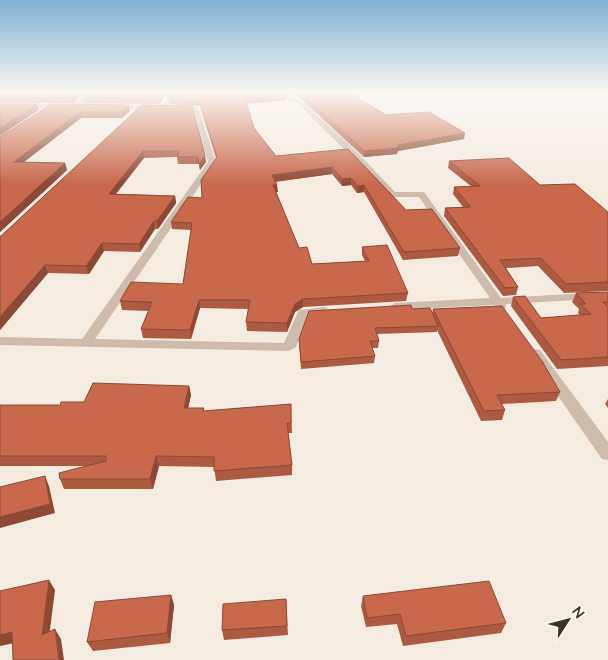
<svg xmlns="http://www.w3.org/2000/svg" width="608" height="660" viewBox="0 0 608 660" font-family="Mulish,sans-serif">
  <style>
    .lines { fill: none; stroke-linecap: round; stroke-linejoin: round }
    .minor { fill: #cdbbac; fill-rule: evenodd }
    .wall { fill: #ac5a40 }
    .shaded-wall { fill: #8c4a34 }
    .building { fill: #c8694b; stroke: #8c4a34 }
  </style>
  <rect width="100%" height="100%" fill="#f4ebe1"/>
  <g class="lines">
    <g class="minor">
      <path d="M87,92H93L77,108H73V106Z"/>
      <path d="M169,92H175L165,109H161Z"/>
      <path d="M278,92H284L292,98L300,100L349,144L395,192H424L501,298L608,292V298L506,304L505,309L501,310L494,305L391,310L389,307L395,303L490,298L419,197H390L343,148L296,102L288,100Z"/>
      <path d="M0,104H65L68,106L65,108H0Z"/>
      <path d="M110,106H155L158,108L155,110L112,109Z"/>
      <path d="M175,106L198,107L216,162L95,339L284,343L299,310L325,307L331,311L329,314L308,316L296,347L289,351L0,345V337L82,339L208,162L194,110L173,109Z"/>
      <path d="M535,349L540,350L608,442V460L602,459L530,356L528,353L530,350Z"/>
    </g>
  </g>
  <g class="wall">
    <path d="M85,92L73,103H0V93Z"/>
    <path d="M90,92H167L160,104L84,103L83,98Z"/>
    <path d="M288,92H348L386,115L464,139L398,151L397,154L364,157L301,99Z"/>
    <path d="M286,95V100L246,103L254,128L276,156L348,149L406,210L460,248L458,256L403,260L364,192L357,193L351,185L342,186L332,174L275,182L278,192H276L299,248L312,264L365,261L362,255V247L408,293L406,301L303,307L295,312L287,332L247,331L246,322L248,309L200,308L191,339L143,338L141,329L149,311L122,310L120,301L183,284L191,230L172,229L171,222L202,198L216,158L200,106L170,104L169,99Z"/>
    <path d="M52,104L130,111L122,118H81L24,162L65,163L67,170L0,232V137Z"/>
    <path d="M142,105L206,162L200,170L199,164H178L177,157L144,158L116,194L175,196L176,203L158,229H155L140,252L104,251L89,274L48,273L0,330V236H1Z"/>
    <path d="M449,161L540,185L608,212V291L564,293L538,266L506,268L518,287L516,295L503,296L444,216L445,208L463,207L453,194L454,187L471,186L448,168Z"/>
    <path d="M608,292V366L557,369L511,306L513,297L541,318L580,315L578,313L579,309L572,302L576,293Z"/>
    <path d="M433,309L560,392L556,401L502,404L505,410L502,420L481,421L437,330V332L377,334L379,341L378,348H372L375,356L374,363L301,369L299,339L432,314Z"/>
    <path d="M189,386L191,395L188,408L204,411L291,404L292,433H288L292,465V475L216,481L214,467L159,466L153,489H64L60,479L89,466H0V405H60L84,402Z"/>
    <path d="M608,399V408L605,404Z"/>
    <path d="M171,595L174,605L170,643L93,651L87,642Z"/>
    <path d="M363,596L506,623L501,633L403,646L397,624L366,627L361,606Z"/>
    <path d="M286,599L288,635L224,640L222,630Z"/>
  </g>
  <g class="shaded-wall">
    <path d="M78,92H85L73,103L72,98Z"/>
    <path d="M163,92H167L160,104L159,99Z"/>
    <path d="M286,95V100L245,104V98Z"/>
    <path d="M37,104L39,110L0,136V128Z"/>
    <path d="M129,105L130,111L122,118L121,112Z"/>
    <path d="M80,112L81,118L16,168L14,162Z"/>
    <path d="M465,133L464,139L398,151L397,154L364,157V151Z"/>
    <path d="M143,151L144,158L110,201L109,194Z"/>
    <path d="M205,155L206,162L200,170L199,164Z"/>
    <path d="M65,163L67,170L0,232V222Z"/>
    <path d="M332,167V174L272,182V175Z"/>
    <path d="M351,178V185L342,186V179Z"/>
    <path d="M273,185H277L278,192H273Z"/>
    <path d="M364,185V192L357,193L358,186Z"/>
    <path d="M175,196L176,203L158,229L157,221Z"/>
    <path d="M154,221L155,229L140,252L139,244Z"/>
    <path d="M102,243L104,251L89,274L86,266Z"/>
    <path d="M45,265L48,273L0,330V317Z"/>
    <path d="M303,299V307L295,312L287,332V323L295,304Z"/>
    <path d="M199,300L200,308L191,339L190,330Z"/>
    <path d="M189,386L191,395L186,418L184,408Z"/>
    <path d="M156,456L159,466L153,489L150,479Z"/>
    <path d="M45,476L49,486L55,513L0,528V517Z"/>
    <path d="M49,580L55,590L48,645L42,635Z"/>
    <path d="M171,595L174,605L170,643L167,633Z"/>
    <path d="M55,629L61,639L64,660H59Z"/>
    <path d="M12,632L19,642L0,646V635Z"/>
  </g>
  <g class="building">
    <path d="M3,92H78L72,98L0,97V93Z"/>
    <path d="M90,92H163L159,99L83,98Z"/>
    <path d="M174,92H281L286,95L245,98L254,128L276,156L348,149L406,210L432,209L460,248L404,252L364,185L358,186L351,178L342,179L332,167L272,175L277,185H273L299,248L307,247L312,264L369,261L362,247L387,245L408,293L303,299L295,304L287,323L246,322L250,300H199L190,330L141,329L152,302L120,301L131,282L183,284L192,223L171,222L188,197L202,198L201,180L217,157L199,101L169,99Z"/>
    <path d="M298,92H348L386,115L429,112L465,133L398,145V148L364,151L301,93Z"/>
    <path d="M0,104H37L0,128Z"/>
    <path d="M52,104L129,105L121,112H80L14,162L65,163L0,222V137Z"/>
    <path d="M142,105L192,106L205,155L199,164L198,157H177L179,151H143L109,194L175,196L157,221H154L139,244L102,243L86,266L45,265L0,317V236H1Z"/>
    <path d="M509,158L540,185L575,184L608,212V282L566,284L541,258L500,260L518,287L505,288L445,208L471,207L454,187L480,186L449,161Z"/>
    <path d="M608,292V302H603L608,307V357L561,360L513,297L525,296L541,318L591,314L581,304H586L576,293Z"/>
    <path d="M411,305L412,309L430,308L438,326L375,328L379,341H370L375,356L301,362L299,339L309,311Z"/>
    <path d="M502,306L542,361L560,392L497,395L505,410L484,411L433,309Z"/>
    <path d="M93,383L189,386L184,408H204L203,411L291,404V423H287L292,465L214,471V457L156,456L150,479H60L59,473L106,461V456H0V405H60L61,402H84Z"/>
    <path d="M45,476L50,504L0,517V487Z"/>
    <path d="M49,580L42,635L55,629L59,660H13L12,632L0,635V591Z"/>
    <path d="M489,581L506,623L406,636L400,614L367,618L363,596Z"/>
    <path d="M171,595L167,633L87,642L95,602Z"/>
    <path d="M286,599L287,626L222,630L223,604Z"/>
  </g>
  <linearGradient id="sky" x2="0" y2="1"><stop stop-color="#7eb2d2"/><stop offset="0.5" stop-color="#faf6f2"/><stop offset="1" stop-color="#faf6f2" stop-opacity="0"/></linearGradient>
  <rect width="608" height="184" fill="url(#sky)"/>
  <g transform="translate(568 620) rotate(54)" stroke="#fbf5ee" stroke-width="4" paint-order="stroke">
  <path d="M0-4L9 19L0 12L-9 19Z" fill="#3b302b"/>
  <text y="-8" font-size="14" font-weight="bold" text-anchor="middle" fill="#3b302b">N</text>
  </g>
</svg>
